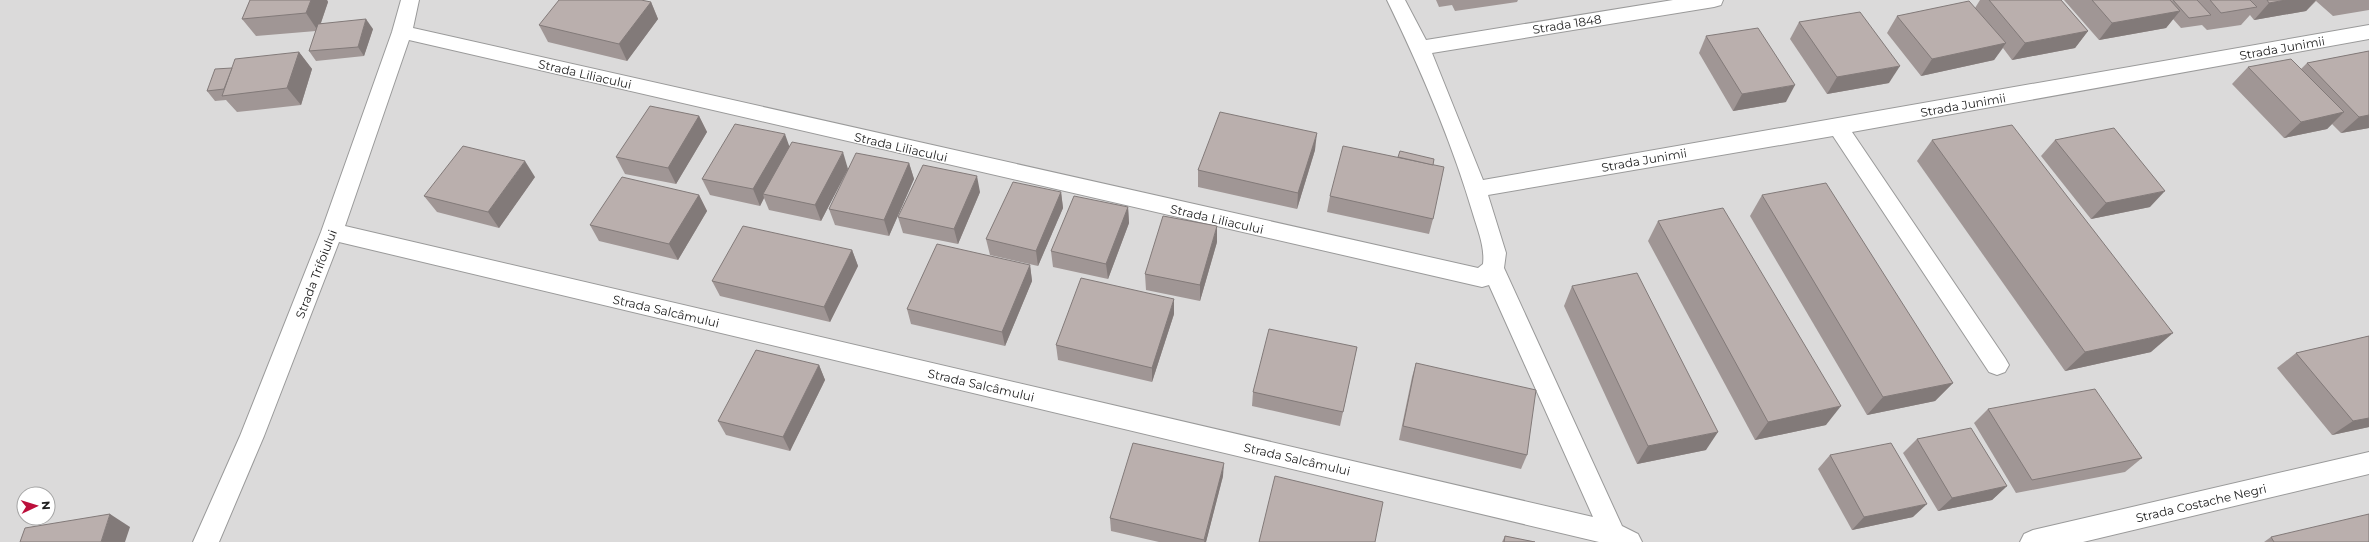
<svg xmlns="http://www.w3.org/2000/svg" width="2369" height="542" viewBox="0 0 2369 542" font-family="Montserrat,sans-serif">
  <style>
    .residential { fill: #dbdada; fill-rule: evenodd }
    .lines { fill: none; stroke-linecap: round; stroke-linejoin: round }
    .minor-casing { stroke: #9a9a9a; stroke-width: 2 }
    .minor { fill: #fff; fill-rule: evenodd }
    .wall { fill: #a09695 }
    .shaded-wall { fill: #827a79 }
    .building { fill: #baafad; stroke: #827a79 }
    .labels { text-anchor: middle; dominant-baseline: central; stroke-width: 3; stroke-linejoin: round; paint-order: stroke }
    .street-label { font-size: 12px; fill: #1d1d1d; stroke: #fff }
  </style>
  <rect width="100%" height="100%" fill="#ede8e3"/>
  <path class="residential" d="M0,0H2369V542H0ZM24,494H48V518H24Z"/>
  <g class="lines">
    <g class="minor-casing">
      <g id="minor">
        <path d="M401,0H419L413,28L1478,268L1483,264C1485,247 1478,231 1473,214C1452,142 1420,68 1387,0H1405L1426,40L1673,0H1723L1721,5L1714,7L1432,53L1483,180L2369,25V39L1852,132L2005,358L2009,365L2005,372L1997,375L1989,372L1833,136L1488,195L1506,253L1504,268L1622,526L1638,534L1642,542H1599L339,242L264,436L219,542H193L240,436L321,232L392,32ZM409,40L1482,287L1489,285L1593,517L345,226Z"/>
        <path d="M2369,452V474L2083,542H2020L2024,534L2033,530Z"/>
      </g>
    </g>
    <use href="#minor" class="minor"/>
  </g>
  <g class="wall">
    <path d="M250,0H327L328,2L321,23L373,29L364,56L316,61L309,51L316,31L256,36L242,19Z"/>
    <path d="M1436,0H1518L1517,2L1455,11L1452,5L1439,7Z"/>
    <path d="M1980,0H2061L2088,31L2075,48L2012,60L2003,48L1994,60L1921,76L1887,33L1897,16L1975,8Z"/>
    <path d="M2064,0H2369V10L2333,16L2316,1L2306,11L2254,20L2250,15L2241,25L2207,30L2202,25L2181,28L2173,19L2166,28L2099,40Z"/>
    <path d="M651,2L658,19L627,61L548,42L539,25Z"/>
    <path d="M1799,22L1889,83L1827,94L1790,39Z"/>
    <path d="M1706,36L1786,102L1733,111L1699,53Z"/>
    <path d="M2369,51V128L2341,133L2332,124L2327,129L2284,138L2232,84L2248,67L2301,69L2307,63Z"/>
    <path d="M299,52L312,69L301,105L237,112L226,100L215,101L207,91L232,68Z"/>
    <path d="M699,116L707,132L676,184L625,174L616,157Z"/>
    <path d="M1932,140L2151,352L2065,371L1917,161Z"/>
    <path d="M2055,140L2150,207L2091,219L2041,156Z"/>
    <path d="M789,146L848,169L821,221L769,210L764,198L760,206L710,195L702,179Z"/>
    <path d="M1315,150L1297,209L1198,187V170Z"/>
    <path d="M1398,157L1433,165V219L1429,234L1327,212L1330,196Z"/>
    <path d="M909,163L914,179L889,236L835,225L829,209Z"/>
    <path d="M535,177L499,228L437,212L424,196Z"/>
    <path d="M980,192L958,244L903,233L898,217Z"/>
    <path d="M1061,192L1063,208L1038,266L990,255L986,239Z"/>
    <path d="M699,195L707,211L678,260L599,241L590,225Z"/>
    <path d="M1762,195L1953,383L1935,401L1867,415L1750,216Z"/>
    <path d="M1128,207L1129,223L1108,279L1053,267L1051,251Z"/>
    <path d="M1658,221L1826,425L1755,440L1648,241Z"/>
    <path d="M1217,242L1200,301L1146,290L1145,274Z"/>
    <path d="M852,250L858,266L830,322L720,296L712,281Z"/>
    <path d="M1030,265L1032,281L1005,346L911,324L907,309Z"/>
    <path d="M1572,286L1706,450L1637,464L1564,306Z"/>
    <path d="M1174,314L1152,382L1058,360L1056,345Z"/>
    <path d="M2369,336V427L2332,435L2277,368L2296,353Z"/>
    <path d="M1357,347L1340,426L1252,406L1253,392Z"/>
    <path d="M1416,363L1527,455L1521,469L1399,440L1412,377Z"/>
    <path d="M819,365L825,380L790,451L726,435L718,421Z"/>
    <path d="M1988,409L2142,458L2125,472L2016,493L1974,423Z"/>
    <path d="M1917,439L2007,486L1992,500L1938,511L1903,453Z"/>
    <path d="M1830,455L1913,517L1852,530L1818,469Z"/>
    <path d="M1223,476L1206,542H1159L1111,531L1110,518Z"/>
    <path d="M1505,536L1535,542H1502Z"/>
    <path d="M2271,537L2369,542H2264Z"/>
  </g>
  <g class="shaded-wall">
    <path d="M311,0H327L328,2L318,31L306,13Z"/>
    <path d="M2286,0H2316L2306,11L2254,20L2269,3Z"/>
    <path d="M651,2L658,19L627,61L619,44Z"/>
    <path d="M2180,11L2166,28L2099,40L2112,23Z"/>
    <path d="M366,19L373,29L364,56L358,47Z"/>
    <path d="M2088,31L2075,48L2012,60L2025,43Z"/>
    <path d="M2006,43L1994,60L1921,76L1932,59Z"/>
    <path d="M299,52L312,69L301,105L287,88Z"/>
    <path d="M1900,66L1889,83L1827,94L1837,77Z"/>
    <path d="M1795,85L1786,102L1733,111L1742,94Z"/>
    <path d="M2344,112L2327,129L2284,138L2301,122Z"/>
    <path d="M2369,115V128L2341,133L2359,117Z"/>
    <path d="M699,116L707,132L676,184L668,168Z"/>
    <path d="M1317,133L1315,150L1297,209L1298,193Z"/>
    <path d="M785,134L791,151L763,194L764,198L760,206L753,189Z"/>
    <path d="M843,152L848,169L821,221L815,205Z"/>
    <path d="M525,161L535,177L499,228L488,212Z"/>
    <path d="M909,163L914,179L889,236L884,220Z"/>
    <path d="M977,176L980,192L958,244L954,229Z"/>
    <path d="M2165,191L2150,207L2091,219L2106,203Z"/>
    <path d="M1061,192L1063,208L1038,266L1036,251Z"/>
    <path d="M699,195L707,211L678,260L669,244Z"/>
    <path d="M1128,207L1129,223L1108,279L1106,264Z"/>
    <path d="M1217,226V242L1200,301V285Z"/>
    <path d="M852,250L858,266L830,322L824,307Z"/>
    <path d="M1030,265L1032,281L1005,346L1002,332Z"/>
    <path d="M1174,299V314L1152,382V368Z"/>
    <path d="M2173,333L2151,352L2065,371L2085,352Z"/>
    <path d="M819,365L825,380L790,451L783,437Z"/>
    <path d="M1953,383L1935,401L1867,415L1883,397Z"/>
    <path d="M1841,406L1826,425L1755,440L1768,422Z"/>
    <path d="M2369,418V427L2332,435L2353,421Z"/>
    <path d="M1718,432L1706,450L1637,464L1648,446Z"/>
    <path d="M1224,463L1223,476L1206,542H1204Z"/>
    <path d="M2007,486L1992,500L1938,511L1952,498Z"/>
    <path d="M1927,504L1913,517L1852,530L1864,517Z"/>
    <path d="M110,514L130,527L125,542H101Z"/>
  </g>
  <g class="building">
    <path d="M250,0H311L306,13L242,19Z"/>
    <path d="M559,0H641L651,2L619,44L539,25Z"/>
    <path d="M1989,0H2061L2088,31L2025,43Z"/>
    <path d="M2092,0H2170L2180,11L2112,23Z"/>
    <path d="M2173,0H2197L2211,15L2189,18Z"/>
    <path d="M2210,0H2250L2257,7L2221,13Z"/>
    <path d="M2267,0H2286L2269,3Z"/>
    <path d="M1969,1L2006,43L1932,59L1897,16Z"/>
    <path d="M1860,12L1900,66L1837,77L1799,22Z"/>
    <path d="M366,19L358,47L309,51L318,24Z"/>
    <path d="M1758,28L1795,85L1742,94L1706,36Z"/>
    <path d="M2369,51V115L2359,117L2307,63Z"/>
    <path d="M299,52L287,88L222,96L235,59Z"/>
    <path d="M2291,59L2344,112L2301,122L2248,67Z"/>
    <path d="M232,68L224,89L207,91L215,69Z"/>
    <path d="M650,106L699,116L668,168L616,157Z"/>
    <path d="M1220,112L1317,133L1298,193L1198,170Z"/>
    <path d="M735,124L785,134L753,189L702,179Z"/>
    <path d="M2012,125L2173,333L2085,352L1932,140Z"/>
    <path d="M2114,128L2165,191L2106,203L2055,140Z"/>
    <path d="M792,142L843,152L815,205L763,194Z"/>
    <path d="M463,146L525,161L488,212L424,196Z"/>
    <path d="M1343,146L1444,167L1433,219L1330,196Z"/>
    <path d="M1400,151L1434,159L1433,165L1398,157Z"/>
    <path d="M856,153L909,163L884,220L829,209Z"/>
    <path d="M923,165L977,176L954,229L898,217Z"/>
    <path d="M622,177L699,195L669,244L590,225Z"/>
    <path d="M1013,182L1061,192L1036,251L986,239Z"/>
    <path d="M1826,183L1953,383L1883,397L1762,195Z"/>
    <path d="M1074,196L1128,207L1106,264L1051,251Z"/>
    <path d="M1723,208L1841,406L1768,422L1658,221Z"/>
    <path d="M1163,216L1217,226L1200,285L1145,274Z"/>
    <path d="M743,226L852,250L824,307L712,281Z"/>
    <path d="M937,244L1030,265L1002,332L907,309Z"/>
    <path d="M1637,273L1718,432L1648,446L1572,286Z"/>
    <path d="M1081,278L1174,299L1152,368L1056,345Z"/>
    <path d="M1269,329L1357,347L1343,412L1253,392Z"/>
    <path d="M2369,336V418L2353,421L2296,353Z"/>
    <path d="M756,350L819,365L783,437L718,421Z"/>
    <path d="M1416,363L1536,390L1527,455L1403,426Z"/>
    <path d="M2095,389L2142,458L2032,480L1988,409Z"/>
    <path d="M1971,428L2007,486L1952,498L1917,439Z"/>
    <path d="M1133,443L1224,463L1204,540L1110,518Z"/>
    <path d="M1891,443L1927,504L1864,517L1830,455Z"/>
    <path d="M1275,476L1383,502L1375,542H1259Z"/>
    <path d="M110,514L101,542H20L25,528Z"/>
    <path d="M2369,514V542H2274L2271,537Z"/>
    <path d="M1505,536L1535,542H1504Z"/>
  </g>
  <g class="labels">
    <g class="street-label">
      <text transform="translate(1567 24) rotate(-9)">Strada 1848</text>
      <text transform="translate(2282 48) rotate(-10)">Strada Junimii</text>
      <text transform="translate(585 74) rotate(13)">Strada Liliacului</text>
      <text transform="translate(1963 105) rotate(-10)">Strada Junimii</text>
      <text transform="translate(901 147) rotate(13)">Strada Liliacului</text>
      <text transform="translate(1644 160) rotate(-10)">Strada Junimii</text>
      <text transform="translate(1217 219) rotate(13)">Strada Liliacului</text>
      <text transform="translate(316 274) rotate(-69)">Strada Trifoiului</text>
      <text transform="translate(666 311) rotate(13)">Strada Salcâmului</text>
      <text transform="translate(981 385) rotate(13)">Strada Salcâmului</text>
      <text transform="translate(1297 459) rotate(13)">Strada Salcâmului</text>
      <text transform="translate(2201 503) rotate(-13)">Strada Costache Negri</text>
    </g>
  </g>
  <g transform="translate(36 506) rotate(86)"><circle r="19" fill="#ffffff" stroke="#a5a5a5"/>
  <path d="M0-3L7 15L0 10L-7 15Z" fill="#bc0e3b"/>
  <text y="-6" font-size="11" font-weight="bold" text-anchor="middle" fill="#1d1d1d">N</text>
  </g>
</svg>
